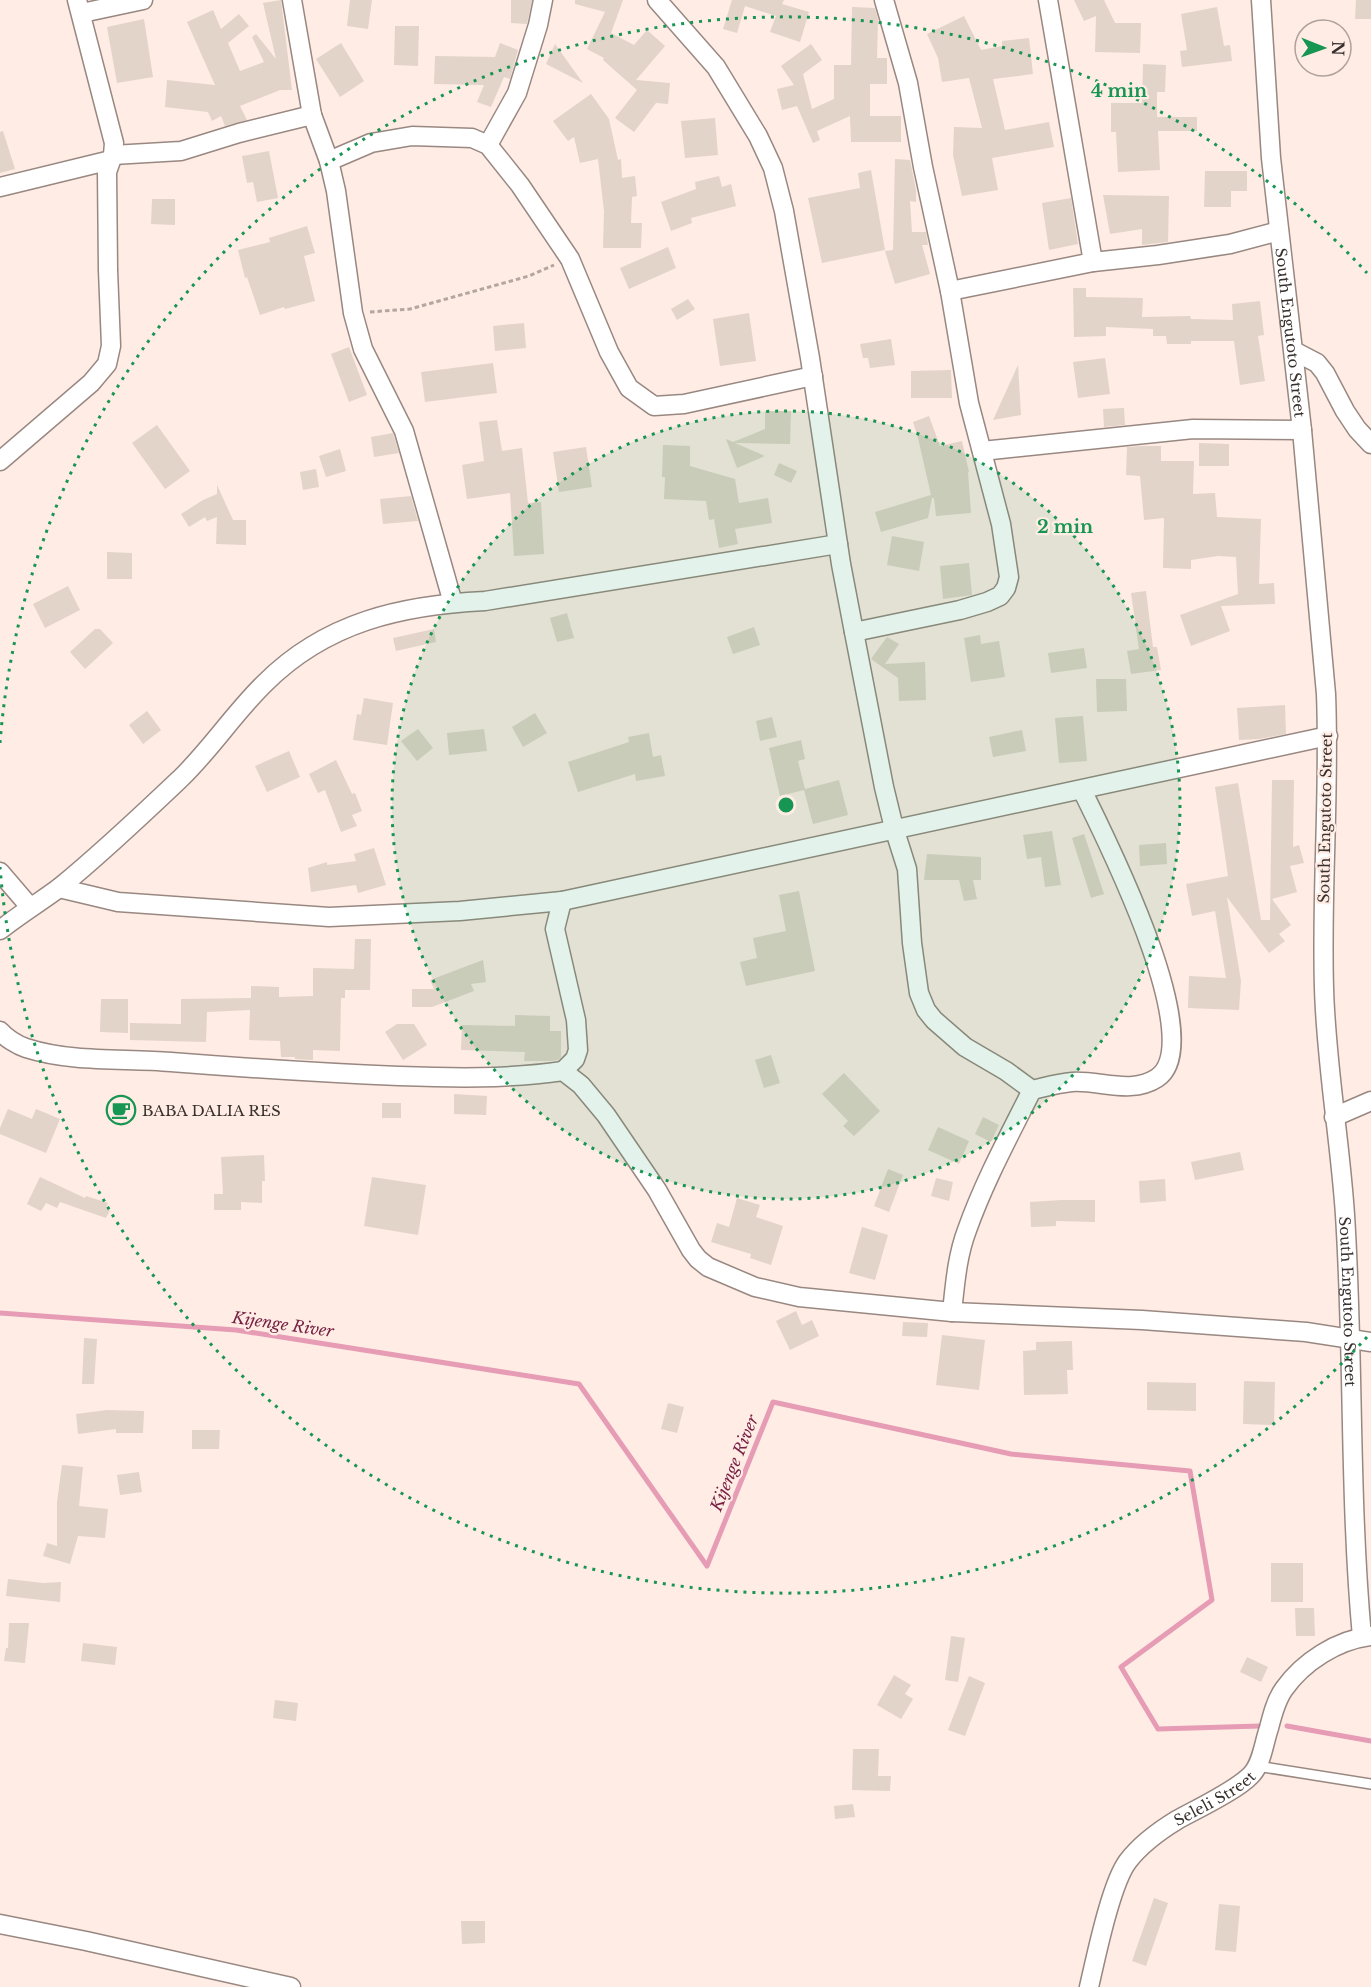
<svg xmlns="http://www.w3.org/2000/svg" width="1371" height="1987" viewBox="0 0 1371 1987" font-family="'Libre Baskerville',serif">
  <style>
    .lines { fill: none; stroke-linecap: round; stroke-linejoin: round }
    .stream { stroke: #e69cb4; stroke-width: 5 }
    .building { fill: #e2d4c8 }
    .lane-casing { stroke: #988881; stroke-width: 12 }
    .street-casing { stroke: #988881; stroke-width: 21 }
    .path { stroke: #b3a59f; stroke-width: 3; stroke-dasharray: 4.5 3; stroke-linecap: butt }
    .lane { stroke: #fff; stroke-width: 9 }
    .street { stroke: #fff; stroke-width: 18 }
    .ring { fill: none; stroke: #179552; stroke-width: 3; stroke-dasharray: 3 6 }
    .labels { text-anchor: middle; dominant-baseline: central; stroke-width: 4.5; stroke-linejoin: round; paint-order: stroke }
    .street-label { font-size: 15px; fill: #38312e; stroke: #ffece5 }
    .poi-label { font-size: 15px; fill: #38312e; stroke: #ffece5; text-anchor: start }
    .water-label { font-size: 16px; font-style: italic; fill: #772245; stroke: #ffece5 }
    .centre { fill: #179552; stroke: #ffece5; stroke-width: 3 }
    .ring-label { font-size: 18px; text-anchor: middle; font-weight: bold; fill: #179552; stroke: #ffece5; stroke-width: 4.5; stroke-linejoin: round; paint-order: stroke }
  </style>
  <rect width="100%" height="100%" fill="#ffece5"/>
  <g class="lines">
    <g class="stream">
      <path d="M0,1313L236,1330L579,1384L707,1566L773,1402L1011,1454L1190,1471L1212,1600L1121,1667L1158,1729L1260,1726"/>
      <path d="M1287,1726L1371,1741"/>
    </g>
  </g>
  <g class="building">
    <path d="M281,0L292,90H280L240,106L247,120L225,126L221,116L212,121L208,112L165,107L167,80L215,85L187,22L213,10L221,29L239,14L249,26L228,43L240,71L264,62L252,37L256,34L276,59L263,3Z"/>
    <path d="M350,0H372L368,29L347,26Z"/>
    <path d="M511,0H532L527,24L511,23Z"/>
    <path d="M575,0H623L611,33L634,45L647,30L665,46L636,80L670,83L668,104L656,103L634,132L615,118L637,90L603,60L604,58L587,49L605,12L575,4Z"/>
    <path d="M732,0H784L782,4L809,12L800,42L770,32L776,16L745,6L737,33L723,29Z"/>
    <path d="M1074,0H1104L1115,23H1141L1140,53L1095,52L1096,16L1084,21Z"/>
    <path d="M1356,0H1371V19H1355Z"/>
    <path d="M852,7L875,8L878,19L877,58H887V84H870V116H901V142H851L850,116L817,131L820,140L813,143L797,106L782,110L777,89L794,85L781,66L811,44L822,60L803,74L812,109L834,99V65H851Z"/>
    <path d="M1217,7L1224,46L1230,45L1232,61L1182,67L1180,51L1187,50L1181,14Z"/>
    <path d="M964,16L981,50L1002,46V41L1029,38L1033,74L993,79L1005,130L1049,122L1054,147L992,158L998,190L962,196L953,155L954,127L982,128L969,78L942,82L938,58L927,34Z"/>
    <path d="M144,19L153,77L117,83L107,27Z"/>
    <path d="M395,26H419L418,66L394,65Z"/>
    <path d="M341,43L364,81L340,97L316,59Z"/>
    <path d="M500,43L518,50L510,79L504,77L491,107L477,102L484,85L434,84L435,56L495,57Z"/>
    <path d="M555,44L583,83L546,64Z"/>
    <path d="M1143,64L1166,65L1165,92H1157V117H1197V131H1158L1160,170L1118,172L1116,132H1111V103H1142Z"/>
    <path d="M591,94L609,119L618,160L621,159L622,178L635,176L637,196L632,197L631,223H642L641,248H603L604,211L598,159L580,163L574,137L568,141L553,121Z"/>
    <path d="M715,118L718,155L685,158L681,121Z"/>
    <path d="M3,131L15,169L0,173V132Z"/>
    <path d="M269,151L278,198L257,202L253,182L247,183L242,156Z"/>
    <path d="M895,159L910,160L916,190V202L910,201L912,232H926L928,245H922L930,274L895,284L885,251L893,250Z"/>
    <path d="M871,170L885,250L822,263L808,198L860,188L858,173Z"/>
    <path d="M1205,171H1247V191H1231V207H1204Z"/>
    <path d="M719,176L722,187L731,184L736,206L691,218L692,223L671,231L661,202L696,189L695,182Z"/>
    <path d="M1103,195L1169,196L1168,242L1142,245V229L1110,234Z"/>
    <path d="M1071,198L1078,244L1049,250L1042,203Z"/>
    <path d="M152,199H175V225L151,224Z"/>
    <path d="M307,226L315,253L304,256L315,301L285,309L284,307L260,315L247,277L245,278L238,250L270,242L269,238Z"/>
    <path d="M668,247L676,268L629,289L620,268Z"/>
    <path d="M1073,288H1086V297L1143,298L1142,317L1190,316L1191,319L1233,320L1232,304L1260,301L1264,335L1258,336L1265,381L1240,385L1234,341H1191V344H1167L1166,336H1153V329L1106,327V336L1074,337Z"/>
    <path d="M688,299L695,309L677,320L671,309Z"/>
    <path d="M749,313L756,361L720,366L713,319Z"/>
    <path d="M524,323L526,348L495,351L493,326Z"/>
    <path d="M891,339L895,365L870,368L868,358H863L860,344Z"/>
    <path d="M349,347L367,395L349,402L331,354Z"/>
    <path d="M1105,358L1110,394L1078,398L1073,362Z"/>
    <path d="M493,363L497,393L425,402L421,372Z"/>
    <path d="M1018,365L1021,415L993,420Z"/>
    <path d="M951,370L952,398H911V371Z"/>
    <path d="M1124,408L1125,425L1104,427L1103,409Z"/>
    <path d="M765,411H791L790,444L735,443L765,456L737,468L726,439L733,442L765,429Z"/>
    <path d="M929,416L940,446L962,441L969,472H968L971,513L936,516L934,498H932L928,518L881,532L875,512L931,495L918,438L913,422Z"/>
    <path d="M497,420L502,451L522,448L528,503L541,502L544,554L514,556L510,493L467,499L462,465L484,461L479,422Z"/>
    <path d="M157,425L190,471L165,489L132,443Z"/>
    <path d="M393,433L399,453L374,457L371,437Z"/>
    <path d="M1199,443L1229,444V466H1199Z"/>
    <path d="M663,445L690,446V466L735,479L739,503L768,498L772,523L735,529L738,544L719,548L714,519L709,520L706,501L664,499L665,477H662Z"/>
    <path d="M1142,446H1161V461H1194L1193,494L1215,493L1217,517L1261,519L1259,584L1274,583L1275,604L1221,606L1230,631L1191,646L1180,615L1238,594L1236,557L1218,556L1191,560V569L1163,568L1164,518L1144,520L1140,476L1126,475L1127,447Z"/>
    <path d="M586,447L592,487L559,492L553,452Z"/>
    <path d="M340,449L346,471L326,477L319,456Z"/>
    <path d="M779,463L797,471L791,483L774,475Z"/>
    <path d="M316,469L319,487L303,490L300,472Z"/>
    <path d="M217,485L233,520H246V545L216,544L217,517L207,521L205,517L189,527L181,514L203,500L217,494Z"/>
    <path d="M411,496L418,521L383,524L380,499Z"/>
    <path d="M892,536L924,542L919,571L887,565Z"/>
    <path d="M107,552L132,553V579H107Z"/>
    <path d="M969,563L972,595L943,599L940,566Z"/>
    <path d="M68,586L80,610L45,628L33,604Z"/>
    <path d="M1146,591L1153,647H1157L1161,670L1131,674L1127,651L1139,649L1131,593Z"/>
    <path d="M567,613L574,638L557,642L550,618Z"/>
    <path d="M754,627L760,645L733,654L727,637Z"/>
    <path d="M95,629H100L113,643L85,669L70,652Z"/>
    <path d="M434,629L436,642L396,651L393,638Z"/>
    <path d="M980,635L981,644L999,641L1005,677L971,682L964,638Z"/>
    <path d="M887,637L899,644L885,664L925,662L926,700L899,701L898,678L871,659Z"/>
    <path d="M1084,648L1087,668L1051,673L1048,653Z"/>
    <path d="M1096,679H1126L1127,711L1097,712Z"/>
    <path d="M364,698L393,703L387,745L353,740L357,714L361,715Z"/>
    <path d="M1285,705L1286,734L1259,739L1239,740L1237,708Z"/>
    <path d="M147,711L161,730L143,744L129,725Z"/>
    <path d="M535,713L547,733L523,747L512,727Z"/>
    <path d="M1083,716L1087,761L1059,763L1055,718Z"/>
    <path d="M772,717L777,737L760,741L756,721Z"/>
    <path d="M418,729L433,748L417,761L401,741Z"/>
    <path d="M484,729L487,751L449,755L447,733Z"/>
    <path d="M1022,730L1026,751L993,757L989,737Z"/>
    <path d="M649,733L653,757L661,755L665,776L636,781L635,774L578,792L568,762L629,742L628,737Z"/>
    <path d="M801,740L805,759L798,761L805,789L839,780L848,815L813,824L804,790L780,796L769,748Z"/>
    <path d="M289,751L300,777L267,792L255,766Z"/>
    <path d="M336,760L352,794L355,793L362,811L352,815L357,826L341,832L325,790L318,793L309,774Z"/>
    <path d="M1272,780H1294L1293,847L1299,845L1304,863L1290,866L1297,892L1272,899L1291,925L1279,934L1285,941L1269,953L1227,897L1241,981L1239,1010L1188,1008L1189,976L1226,978L1215,911L1192,916L1186,884L1228,876L1215,787L1238,783L1261,920H1270Z"/>
    <path d="M1052,831L1061,885L1045,887L1041,857L1027,859L1023,835Z"/>
    <path d="M1084,834L1104,894L1091,898L1072,838Z"/>
    <path d="M1166,843L1167,864L1140,866L1139,845Z"/>
    <path d="M374,848L386,885L358,893L356,885L311,892L308,868L327,862V865L356,861L354,854Z"/>
    <path d="M927,854L981,857V880H973L977,899L964,901L959,880H924Z"/>
    <path d="M799,891L815,971L746,986L740,962L757,958L753,938L786,931L779,895Z"/>
    <path d="M355,939H371L370,990H345V998H341L340,1051L313,1050V1060L295,1059V1057H281L280,1041L249,1040L250,1010L207,1012L206,1042L130,1040V1023L181,1024V999L251,998V986L279,987V997L313,996V968L354,969Z"/>
    <path d="M483,960L486,982L471,984L474,991L432,1007H412V989H434L430,980Z"/>
    <path d="M101,999H128V1033L100,1032Z"/>
    <path d="M515,1015L550,1016V1031H561V1057L558,1060L551,1061H524L525,1052L461,1050L462,1025L515,1026Z"/>
    <path d="M397,1024H414L427,1045L403,1060L385,1032Z"/>
    <path d="M771,1055L780,1083L764,1088L755,1060Z"/>
    <path d="M844,1073L880,1111L854,1136L843,1126L848,1121L822,1094Z"/>
    <path d="M454,1094L487,1096L486,1115L454,1114Z"/>
    <rect x="382" y="1103" width="19" height="15"/>
    <path d="M8,1109L32,1119L36,1109L60,1119L46,1153L0,1134V1128Z"/>
    <path d="M983,1117L999,1125L991,1142L975,1134Z"/>
    <path d="M938,1127L969,1141L959,1164L928,1150Z"/>
    <path d="M1240,1152L1244,1170L1195,1180L1191,1162Z"/>
    <path d="M264,1155L265,1181H262V1203L241,1202V1210H214V1194H223L221,1157Z"/>
    <path d="M888,1169L903,1175L889,1212L874,1206Z"/>
    <path d="M40,1177L85,1198L86,1196L108,1203L106,1208L110,1210L106,1218L60,1202L57,1208L46,1203L41,1211L27,1204Z"/>
    <path d="M372,1177L426,1185L418,1235L364,1226Z"/>
    <path d="M936,1178L953,1182L949,1201L931,1196Z"/>
    <path d="M1165,1179L1166,1201L1140,1203L1139,1181Z"/>
    <path d="M737,1198L760,1205L756,1217L783,1226L771,1265L750,1258L751,1254L711,1242L717,1223L729,1227Z"/>
    <path d="M1062,1200H1095V1222L1056,1221V1226L1031,1227L1030,1202Z"/>
    <path d="M862,1227L888,1235L875,1280L849,1273Z"/>
    <path d="M796,1311L802,1325L812,1320L819,1336L790,1350L776,1321Z"/>
    <path d="M903,1322L928,1323L927,1337L902,1336Z"/>
    <path d="M942,1335L985,1340L979,1390L936,1385Z"/>
    <path d="M84,1338L97,1339L94,1384H82Z"/>
    <path d="M1072,1341L1073,1370H1067L1068,1394L1024,1395L1023,1351L1036,1350V1342Z"/>
    <path d="M1244,1381L1275,1382L1274,1425L1243,1424Z"/>
    <path d="M1147,1382L1196,1383V1411L1147,1410Z"/>
    <path d="M668,1403L684,1407L677,1433L661,1429Z"/>
    <path d="M107,1410L144,1411L143,1433H116V1429L78,1434L76,1414Z"/>
    <path d="M192,1430H220L219,1449H192Z"/>
    <path d="M62,1465L83,1467L79,1506L108,1509L105,1538L78,1536L70,1564L43,1556L47,1543L57,1546V1502Z"/>
    <path d="M139,1472L142,1492L120,1495L117,1475Z"/>
    <rect x="1271" y="1563" width="32" height="39"/>
    <path d="M8,1579L43,1583L61,1582L60,1602L6,1596Z"/>
    <path d="M1295,1608H1314L1315,1636H1296Z"/>
    <path d="M9,1623H29L25,1663L4,1661L6,1648H8Z"/>
    <path d="M951,1636L965,1638L958,1682L945,1680Z"/>
    <path d="M83,1643L117,1647L115,1665L81,1661Z"/>
    <path d="M1247,1657L1268,1667L1261,1682L1240,1672Z"/>
    <path d="M894,1675L911,1685L905,1694L913,1699L901,1719L877,1705Z"/>
    <path d="M969,1676L985,1683L965,1736L948,1730Z"/>
    <path d="M275,1700L298,1703L296,1721L273,1718Z"/>
    <path d="M853,1749H879L878,1776H891L890,1791L852,1790Z"/>
    <path d="M853,1804L855,1817L835,1819L834,1806Z"/>
    <path d="M1154,1898L1168,1903L1146,1966L1132,1961Z"/>
    <path d="M1219,1904L1240,1906L1236,1952L1215,1950Z"/>
    <path d="M461,1921H485V1943L462,1944Z"/>
  </g>
  <g class="lines">
    <g class="lane-casing">
      <path id="lane" d="M1257,1766L1371,1784"/>
    </g>
    <g class="street-casing">
      <g id="street">
        <path d="M292,0L312,115L329,161L336,191L353,313L363,349L404,431L453,603"/>
        <path d="M657,0L716,67L758,136L773,168L784,211L810,358L841,564L854,632L884,787L894,828L907,869L912,943L919,993L926,1010L934,1020L965,1047L1006,1071L1032,1090"/>
        <path d="M1048,0L1093,262"/>
        <path id="s1" d="M1261,0L1271,158L1302,430L1326,694C1330,792 1321,890 1324,988C1326,1064 1340,1139 1345,1215C1354,1355 1349,1496 1362,1637"/>
        <path d="M82,13L143,0"/>
        <path d="M488,145L517,93L538,25L543,0"/>
        <path d="M113,155L181,151L239,133L312,115"/>
        <path d="M329,161L371,143L412,136L472,138L488,145L520,185L570,259L609,352L629,388L654,406L684,404L813,376"/>
        <path d="M0,187L111,160"/>
        <path d="M950,291L1093,262L1158,255L1230,244L1279,231"/>
        <path d="M1294,351L1317,363L1325,373L1345,411L1357,429L1371,444"/>
        <path d="M982,451L1193,429L1302,430"/>
        <path d="M0,461L91,383L107,364L111,346L108,270L107,172L113,155L114,143L77,0"/>
        <path d="M854,632L960,610L987,602L1000,596L1006,588L1009,577L1001,524L969,403L950,291L923,167L908,83L884,0"/>
        <path d="M0,872L30,907"/>
        <path d="M59,888L118,902L329,917L460,911L562,901L1328,736"/>
        <path d="M562,901L555,929L576,1020L578,1050L575,1059L563,1071"/>
        <path d="M0,930C19,915 40,902 59,888C101,854 142,815 181,778C211,749 235,712 265,683C326,622 402,605 485,601L838,544"/>
        <path d="M0,1031C6,1038 17,1045 26,1048C73,1063 124,1058 171,1062C247,1068 323,1073 399,1076C454,1078 508,1079 563,1071L581,1085L606,1115L657,1190L691,1250L698,1259L708,1267L755,1287L799,1297L952,1312L1142,1320L1306,1332L1371,1342"/>
        <path d="M1334,1117L1371,1101"/>
        <path d="M952,1312C955,1285 957,1256 967,1230C984,1182 1009,1136 1032,1090C1045,1087 1059,1083 1072,1082C1100,1080 1131,1095 1157,1078C1210,1043 1104,835 1082,790"/>
        <path d="M0,1924L86,1941L291,1987"/>
        <path id="s2" d="M1089,1987C1096,1957 1111,1883 1128,1861C1141,1844 1159,1831 1177,1820C1197,1809 1237,1790 1251,1775C1262,1764 1264,1742 1269,1728C1272,1716 1276,1700 1284,1689C1303,1662 1337,1640 1371,1636"/>
      </g>
    </g>
    <path class="path" d="M370,312L410,309L529,276L554,265"/>
    <use href="#lane" class="lane"/>
    <use href="#street" class="street"/>
  </g>
  <circle cx="786" cy="805" r="394" fill="#179552" fill-opacity=".12"/>
  <g class="ring">
    <circle cx="786" cy="805" r="394"/>
    <path d="M1367 1337A788 788 0 0 1 0 867M0 743A788 788 0 0 1 1367 273"/>
  </g>
  <defs>
    <g id="cafe-ring" transform="scale(1.5)"><circle r="9.5" fill="#ffece5" stroke="#179552" stroke-width="1.5"/><path d="M-5.5-4.5H6V0H3Q3 3.5 0 3.5H-2.5Q-5.5 3.5-5.5 0ZM3-3.2v2h1.7v-2ZM-6 4.5H4V6H-6Z" fill="#179552"/></g>
  </defs>
  <g fill-rule="evenodd">
    <use href="#cafe-ring" x="121" y="1110"/>
  </g>
  <g class="labels">
    <g class="street-label">
      <text stroke="none"><textPath href="#s1" startOffset="334">South Engutoto Street</textPath></text>
      <text transform="translate(1325 818) rotate(-89)">South Engutoto Street</text>
      <text stroke="none"><textPath href="#s1" startOffset="1306">South Engutoto Street</textPath></text>
      <text stroke="none"><textPath href="#s2" startOffset="240">Seleli Street</textPath></text>
    </g>
    <g class="poi-label">
      <text x="142" y="1110">BABA DALIA RES</text>
    </g>
    <g class="water-label">
      <text transform="translate(283 1324) rotate(8)">Kijenge River</text>
      <text transform="translate(734 1463) rotate(-68)">Kijenge River</text>
    </g>
  </g>
  <circle cx="786" cy="805" r="9" class="centre"/>
  <g class="ring-label">
    <text x="1119" y="97">4 min</text>
    <text x="1065" y="533">2 min</text>
  </g>
  <g transform="translate(1323 48) rotate(91)"><circle r="28" fill="#ffece5" stroke="#afa19c" stroke-width="1.5"/>
  <path d="M0-4.5L10 22L0 15L-10 22Z" fill="#179552"/>
  <text y="-9" font-size="16" font-weight="bold" text-anchor="middle" fill="#38312e">N</text>
  </g>
</svg>
